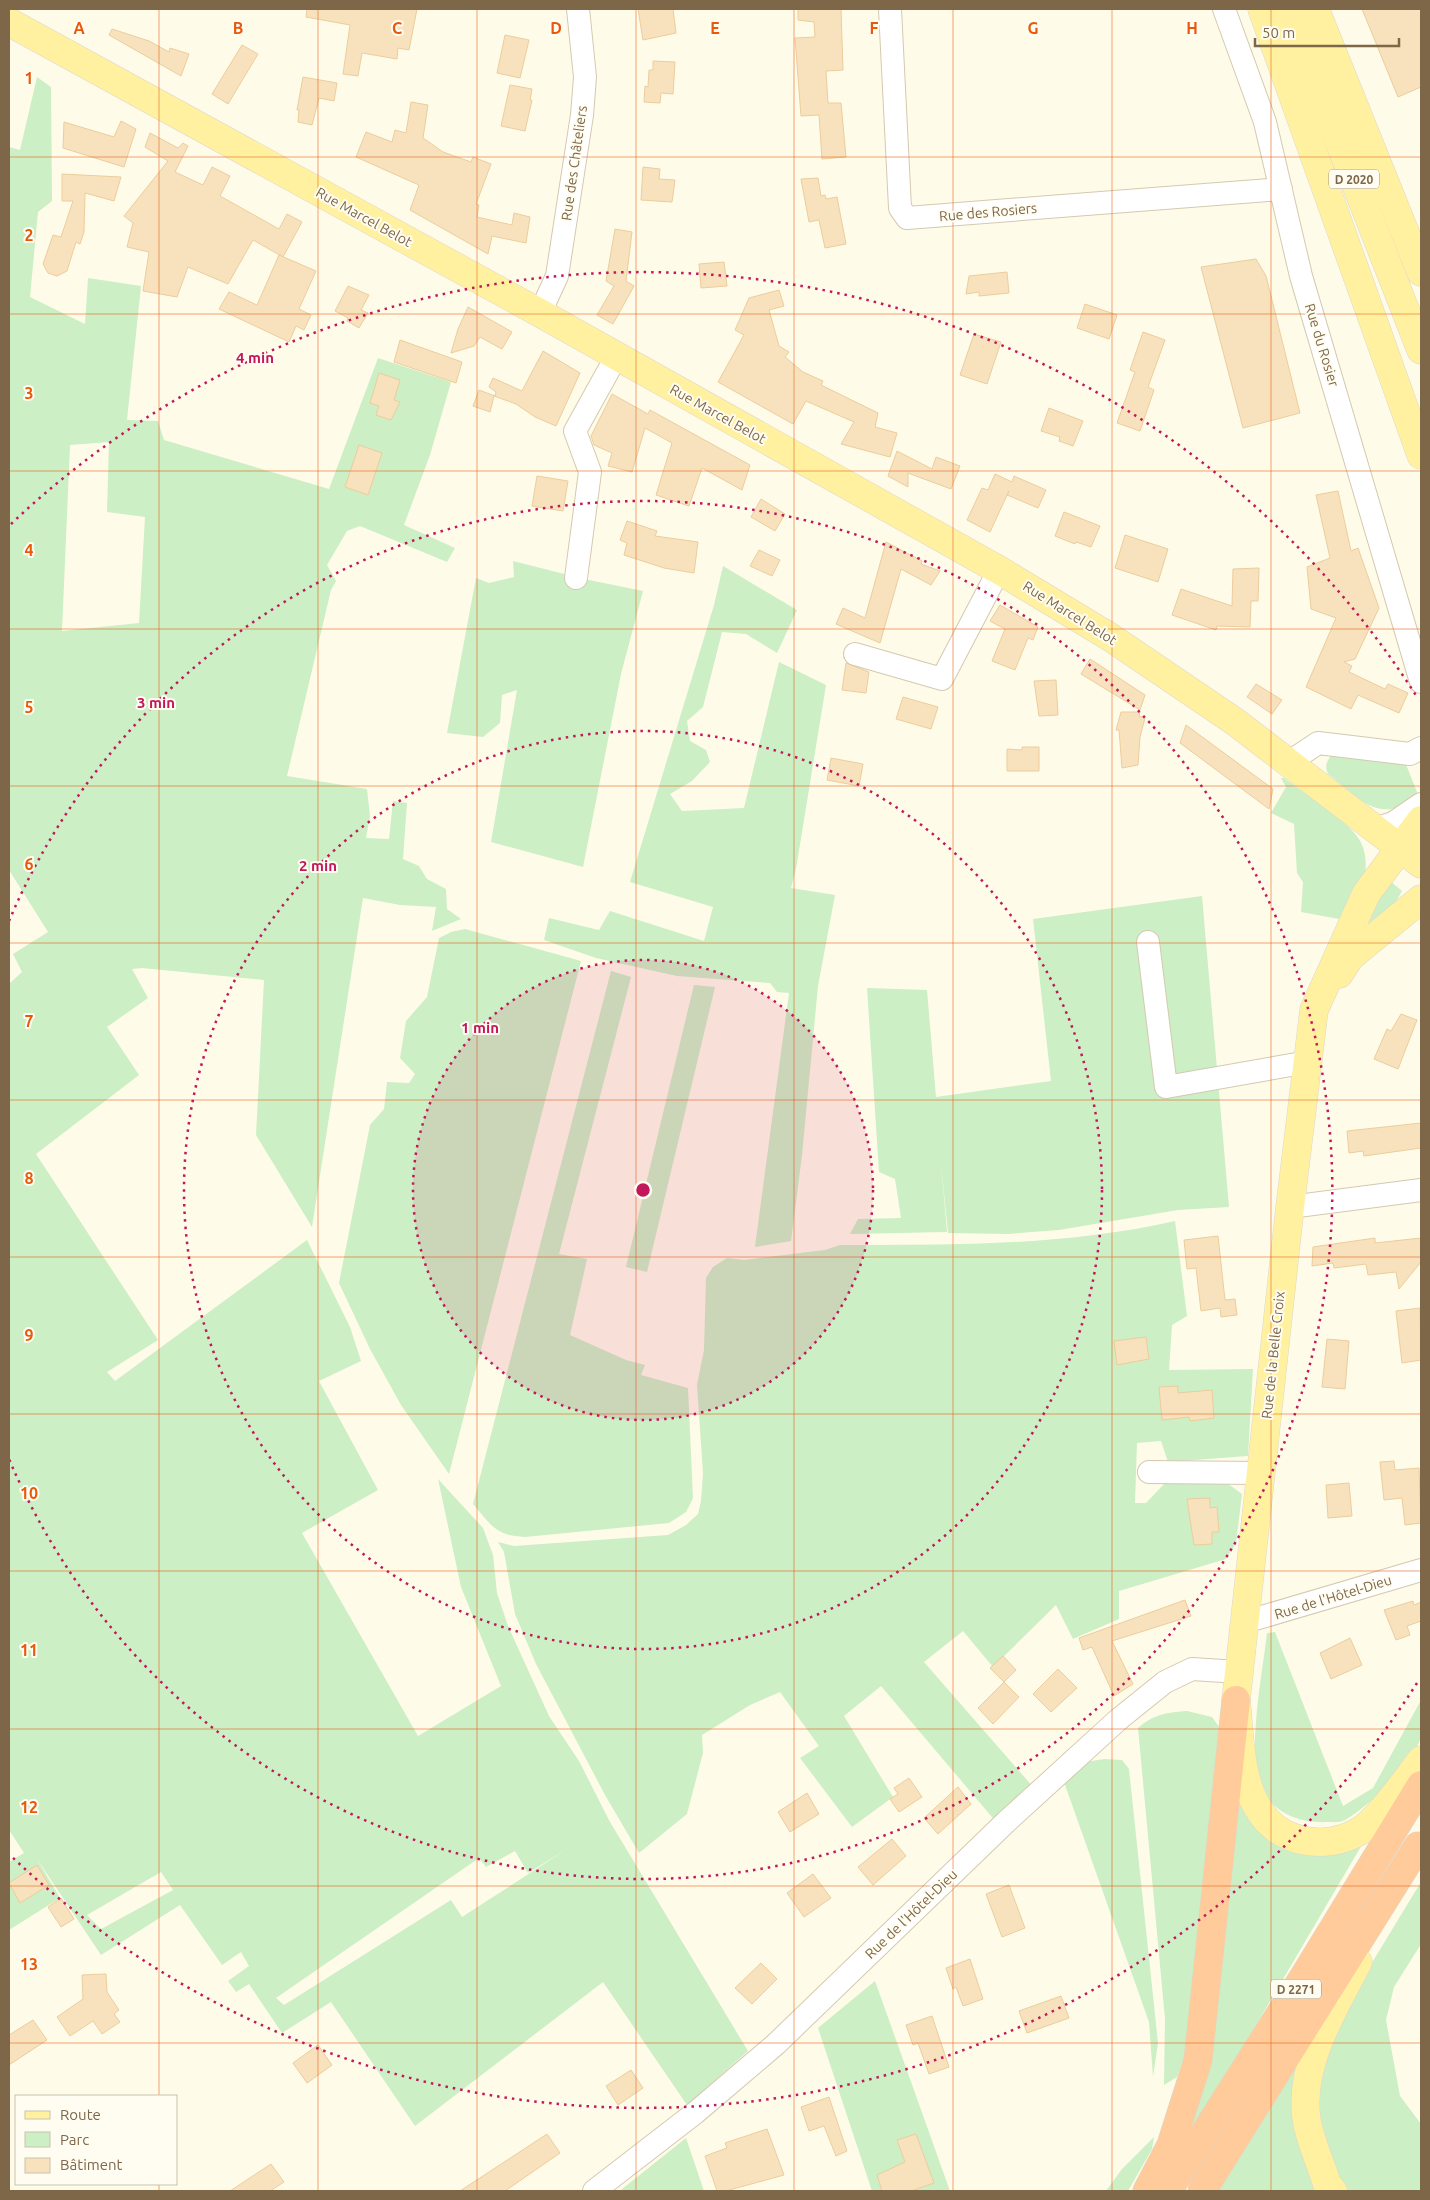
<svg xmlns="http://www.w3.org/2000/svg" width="1430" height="2200" viewBox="0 0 1430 2200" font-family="Ubuntu,sans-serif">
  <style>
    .green { fill: #ccefc5; fill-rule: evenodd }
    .building { fill: #f8e2bd; stroke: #eccd9c }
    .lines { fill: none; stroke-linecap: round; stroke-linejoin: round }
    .minor-casing { stroke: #d5c9af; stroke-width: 24 }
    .major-casing { stroke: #ddd7cf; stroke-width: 29 }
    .highway-casing { stroke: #ddd7cf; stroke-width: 29 }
    .minor { stroke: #fff; stroke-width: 22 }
    .major { stroke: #fff1a0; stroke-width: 28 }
    .highway { stroke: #ffcb9a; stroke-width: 28 }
    .grid { fill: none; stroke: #e8590c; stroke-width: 1; stroke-opacity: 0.55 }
    .ring { fill: none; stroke: #c2185b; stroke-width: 2.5; stroke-dasharray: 2.5 5 }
    .labels { text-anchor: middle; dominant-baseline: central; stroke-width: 4; stroke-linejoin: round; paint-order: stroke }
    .shield { fill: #fffdf2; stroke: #a5947b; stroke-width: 1 }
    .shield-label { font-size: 12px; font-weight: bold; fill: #7e6748 }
    .street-label { font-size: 14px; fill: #7e6748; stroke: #fffdf2 }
    .grid-label { font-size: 16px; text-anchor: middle; font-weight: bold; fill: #e8590c; stroke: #fffdf2; stroke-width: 4; stroke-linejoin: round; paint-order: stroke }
    .centre { fill: #c2185b; stroke: #fffdf2; stroke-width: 2.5 }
    .ring-label { font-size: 15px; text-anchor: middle; font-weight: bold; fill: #c2185b; stroke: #fffdf2; stroke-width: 4; stroke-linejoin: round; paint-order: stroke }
  </style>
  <rect width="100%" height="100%" fill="#fffbe9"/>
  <g class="green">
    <path d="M37,77L51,87L52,201L38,212L30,297L85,324L88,278L141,286L127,420L158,421L164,440L329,489L378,358L451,382L430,455L404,525L455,548L447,562L360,526L347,531L327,565L336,581L331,590L287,776L367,789L370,816L366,838L389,839L393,801L407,803L403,859L419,866L427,879L446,889L447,909L461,919L432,931L436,907L400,905L363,898L312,1227L256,1135L264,980L142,968L132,969L148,998L107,1027L139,1075L36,1154L158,1340L107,1372L115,1381L307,1240L350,1327L361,1361L319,1381L378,1490L302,1533L418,1736L501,1686L461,1587L438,1479L483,1528L493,1555L497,1593L508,1626L549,1716L579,1761L610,1822L748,2051L687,2105L603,1982L415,2126L331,2002L282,2033L249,1984L236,1992L228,1981L249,1966L241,1952L222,1965L180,1905L101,1955L37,1859L60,1898L9,1930V1862L24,1853L9,1830V984L22,972L13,954L48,932L9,870V147L20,150ZM109,442L107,512L145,517L139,623L62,631L70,445ZM567,1849L462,1917L451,1900L284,2005L276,1998L479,1858L486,1867L515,1851L528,1873ZM161,1872L173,1890L101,1929L87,1915Z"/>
    <path d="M513,561L584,579L643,591L621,674L583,867L491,842L517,690L502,695L500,723L483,737L447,733L476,578L489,583L514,577Z"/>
    <path d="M723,566L797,610L777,653L746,634L722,632L703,707L687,721L690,741L706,750L710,762L692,781L670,794L682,811L744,808L779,662L826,685L796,869L791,888L835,895L818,986L802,1155L791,1241L755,1247L789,993L777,992L770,983L677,976L596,958L544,940L549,918L599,930L610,911L704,941L713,907L630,882L714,605Z"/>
    <path d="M1333,753L1405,762L1419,797C1377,825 1362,800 1328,774C1324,765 1327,761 1333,753Z"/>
    <path d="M1281,778H1284C1303,793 1346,819 1359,839C1368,853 1368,877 1359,891C1354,901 1345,910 1339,919L1301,912L1303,882L1297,873L1294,824L1271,813L1286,787Z"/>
    <path d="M1390,881L1402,891L1392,909L1365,931L1366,913Z"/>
    <path d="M1202,896L1229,1207L1178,1210L1059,1230L1008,1234L948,1233L941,1163L947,1232L850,1234L858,1219L901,1218L895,1179L879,1172L867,988L927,990L936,1097L1051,1081L1033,919Z"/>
    <path d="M465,929L581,961L449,1474L401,1405L370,1349L339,1283L370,1125L384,1109L387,1082L409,1083L415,1074L400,1058L406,1021L427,997L439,938L451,932Z"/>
    <path d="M611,971L631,977L559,1254L587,1259L570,1335L626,1360L645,1365L641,1375L688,1388L693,1498L686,1512L669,1523L525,1537C496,1536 491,1525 473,1504Z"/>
    <path d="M694,985L715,987L647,1272L626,1267Z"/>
    <path d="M1175,1221L1187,1316L1172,1325L1169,1370L1253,1369L1248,1456L1168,1462L1161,1441L1137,1443L1135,1503H1146L1165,1483H1227L1242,1494L1236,1543L1226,1559L1119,1591V1619L1073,1639L1056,1605L993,1667L963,1631L924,1662L1034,1788L997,1823L881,1686L844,1716L893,1797L852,1827L800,1758L819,1746L780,1692L750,1705L702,1735L703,1753L687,1814L639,1853L605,1795L536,1664L515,1614L504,1552L498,1542L514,1546L668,1535L686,1525L698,1514L701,1501L703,1473L697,1385L704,1350L706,1278L713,1267L727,1258L744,1260L825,1250L840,1245C953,1245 1064,1246 1175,1221Z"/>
    <path d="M1275,1632L1343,1806L1373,1788L1421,1700C1421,1711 1424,1728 1421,1738C1410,1767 1371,1805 1345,1820C1340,1823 1332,1822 1326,1822C1297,1823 1270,1812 1260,1783C1247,1750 1263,1670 1267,1633Z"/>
    <path d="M1187,1711L1212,1717L1222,1731L1188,2046L1177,2077L1164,2085L1165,2019L1138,1728C1154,1714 1165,1713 1187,1711Z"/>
    <path d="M1105,1759L1122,1760L1129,1769L1158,2043L1153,2077L1149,2022L1064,1782L1085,1762Z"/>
    <path d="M1237,1774L1251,1811L1363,1843L1226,2076L1180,2146Z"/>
    <path d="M1421,1882V1944L1394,1987L1386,2020L1400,2096L1421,2124V2191H1344L1318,2126L1317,2073L1331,2030Z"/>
    <path d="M875,1981L950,2191H872L818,2028Z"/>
    <path d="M1303,2053L1321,2191H1213Z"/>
    <path d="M1154,2137L1152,2149L1128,2191H1106L1122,2169Z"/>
    <path d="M686,2138L704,2191H623L622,2189Z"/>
  </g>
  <g class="building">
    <path d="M307,9H417L409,50L398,48L397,59L362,53L358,76L343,74L350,25L306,17Z"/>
    <path d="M638,9H673L676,33L643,40Z"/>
    <path d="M798,9H841L843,70L826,71L828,103H841L846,157L822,159L819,115L801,116L795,38L815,37L814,22L798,20Z"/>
    <path d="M1362,9H1421V87L1398,97Z"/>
    <path d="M112,29L149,41L169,52L170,48L189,54L181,76L109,35Z"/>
    <path d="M505,35L529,40L520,78L497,73Z"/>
    <path d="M242,45L258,54L228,104L212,94Z"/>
    <path d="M653,61L675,62L673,94L661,93L660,103L644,102L645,86L648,87L649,70H653Z"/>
    <path d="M303,77L337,83L334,101L319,98L312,125L298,122L299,110H297Z"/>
    <path d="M510,85L532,89L530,100H532L525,131L501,126Z"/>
    <path d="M411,102L428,105L423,138L443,152L471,162L473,157L491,164L476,204L479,205L477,217L512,225L514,213L530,217L526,243L492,236L488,254L410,210L419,185L356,157L366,132L392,142L395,130L406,133Z"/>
    <path d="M121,121L136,129L124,167L63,148L64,122L114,137Z"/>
    <path d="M150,133L178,148L183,143L188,146L175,172L203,185L212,167L230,176L220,196L279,229L287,214L302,222L283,257L253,240L228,284L188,267L177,297L143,291L149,252L127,247L133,223L124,216L168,161L145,147Z"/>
    <path d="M643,167L660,169L659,179L675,180L672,202L641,200Z"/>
    <path d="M62,174L121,177L114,201L85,193L84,232L80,244L76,242L67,271L57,276L48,273L43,264L53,235L61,237L73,201H62Z"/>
    <path d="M818,178L821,196L825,195L826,199L837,197L846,244L825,248L819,220L809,222L801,179Z"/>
    <path d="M615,229L632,232L626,281L634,286L613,324L597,315L614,286L606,281Z"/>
    <path d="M279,255L316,271L299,309L311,315L304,330L296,326L289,342L219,309L229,292L257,305Z"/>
    <path d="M1256,259L1266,276L1300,413L1243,428L1201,267Z"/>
    <path d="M724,262L727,286L701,288L699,264Z"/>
    <path d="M1007,272L1009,293L979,296V292L966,294L969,276Z"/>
    <path d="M348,286L369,295L361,310L368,313L359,328L347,321L348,318L335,311Z"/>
    <path d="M779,290L784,306L769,310L779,346L789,352L785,357L803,372L823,381L821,385L878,413L875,427L897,433L890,457L841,444L854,422L806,401L793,424L718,382L744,335L735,330L749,298Z"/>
    <path d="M1085,304L1117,315L1109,339L1077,328Z"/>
    <path d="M468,307L512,332L502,349L480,337L474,346L451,353L458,329Z"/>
    <path d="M1143,332L1165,340L1148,387L1154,390L1140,431L1117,423L1135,372L1130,370Z"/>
    <path d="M974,334L1001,342L987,384L960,375Z"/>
    <path d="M400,340L462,362L456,383L394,362Z"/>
    <path d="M543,351L580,373L556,426L535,417L516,404L494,396L490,412L473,406L479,390L495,396L496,392L489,387L493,378L522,391Z"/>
    <path d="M379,373L400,380L394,400L400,402L391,420L376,415L379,406L370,403Z"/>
    <path d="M612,394L648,414L650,410L750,465L742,490L702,468L689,506L656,495L672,443L645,428L632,472L608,466L612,453L594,445L591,436Z"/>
    <path d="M1049,408L1083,421L1073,446L1059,441L1060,437L1041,431Z"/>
    <path d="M359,445L382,453L368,495L345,487Z"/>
    <path d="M897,451L932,469L936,457L960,466L951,489L908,473V487L888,476Z"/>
    <path d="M995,474L1012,482L1014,476L1046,490L1038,508L1007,495L1009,491L990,532L967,520L982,488L988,490Z"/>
    <path d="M537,476L568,481L563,511L532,506Z"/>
    <path d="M1338,491L1351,551L1358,548L1379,608L1355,659L1344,662L1352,666L1349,672L1385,689L1388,684L1408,693L1399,713L1358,695L1351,709L1306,687L1336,618L1311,609L1307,567L1330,558L1316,495Z"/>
    <path d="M761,499L785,514L775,531L751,517Z"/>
    <path d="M1064,512L1100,526L1091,547L1076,542L1075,544L1055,536Z"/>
    <path d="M627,521L657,531L655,536L698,542L694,573L664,568L624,555L627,543L620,540Z"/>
    <path d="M1125,535L1168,549L1158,582L1115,568Z"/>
    <path d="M886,542L922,561L921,564L940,571L931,585L901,569L880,643L836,624L843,608L865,618Z"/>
    <path d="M759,550L780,560L772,576L750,566Z"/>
    <path d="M1259,568L1258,601H1251L1250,627L1217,626L1216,630L1172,615L1181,589L1232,606L1233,569Z"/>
    <path d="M1000,605L1038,627L1033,640L1028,638L1015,670L992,661L1005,629L990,621Z"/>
    <path d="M1090,659L1145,695L1140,710L1081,674Z"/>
    <path d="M846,663L869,672L866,693L842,690Z"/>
    <path d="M1056,680L1058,715L1039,716L1034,681Z"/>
    <path d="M1256,684L1282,700L1272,714L1247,697Z"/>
    <path d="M903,697L938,707L931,729L896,719Z"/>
    <path d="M1121,712H1140L1139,716L1145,718L1140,737L1138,765L1122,768L1119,730H1116Z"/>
    <path d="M1186,725L1273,789L1269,809L1180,743Z"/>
    <path d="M1022,747H1039V771H1007V749L1022,750Z"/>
    <path d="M831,758L863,764L859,786L827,780Z"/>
    <path d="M1401,1014L1417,1020L1398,1069L1374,1059L1387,1029L1391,1031Z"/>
    <path d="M1421,1123V1148L1364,1156L1363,1151L1349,1153L1347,1131Z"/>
    <path d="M1218,1236L1225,1300L1235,1299L1237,1315L1221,1317L1220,1308L1201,1311L1196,1268L1187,1269L1184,1240Z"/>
    <path d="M1375,1238V1243L1421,1238V1262L1399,1289L1396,1272L1368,1275L1366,1264L1334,1268L1333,1263L1312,1266L1313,1247Z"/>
    <path d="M1420,1308L1421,1360L1402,1363L1396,1311Z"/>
    <path d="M1146,1337L1149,1359L1117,1365L1114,1341Z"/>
    <path d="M1327,1339L1349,1341L1345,1389L1322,1387Z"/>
    <path d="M1178,1386V1393L1212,1390L1214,1418L1190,1421L1189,1417L1162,1420L1159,1387Z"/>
    <path d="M1394,1461L1395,1470L1419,1468L1421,1523L1405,1525L1402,1498L1384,1500L1380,1462Z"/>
    <path d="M1349,1483L1352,1516L1328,1518L1326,1485Z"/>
    <path d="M1210,1498V1508L1217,1507L1219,1532H1212V1544L1194,1545L1187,1499Z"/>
    <path d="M1185,1600L1191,1616L1112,1641L1133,1684L1114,1696L1092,1647L1083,1650L1079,1638Z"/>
    <path d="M1413,1601L1414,1605L1421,1602V1621L1407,1626L1410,1635L1396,1640L1384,1610Z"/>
    <path d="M1350,1638L1362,1665L1331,1679L1320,1653Z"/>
    <path d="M1003,1656L1016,1670L1004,1682L990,1668Z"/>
    <path d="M1058,1669L1077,1688L1051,1712L1033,1694Z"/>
    <path d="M1004,1682L1019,1697L993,1724L978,1708Z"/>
    <path d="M909,1778L922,1797L899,1812L890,1799L898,1794L894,1788Z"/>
    <path d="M958,1787L971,1804L938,1834L924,1818Z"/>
    <path d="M807,1793L819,1814L790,1832L778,1812Z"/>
    <path d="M892,1839L906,1856L873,1885L858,1867Z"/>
    <path d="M37,1865L49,1885L20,1903L9,1883Z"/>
    <path d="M813,1874L831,1898L804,1917L787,1893Z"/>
    <path d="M1009,1885L1025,1928L1002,1937L986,1894Z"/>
    <path d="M61,1898L74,1919L61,1927L48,1907Z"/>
    <path d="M970,1959L983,1999L963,2006L956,1987L953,1989L946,1968Z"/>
    <path d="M761,1963L777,1979L752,2004L735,1988Z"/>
    <path d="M106,1974L107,1992L119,2010L114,2014L120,2022L102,2034L93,2021L70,2036L57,2017L83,1999L82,1975Z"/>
    <path d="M1061,1996L1069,2018L1027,2033L1019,2011Z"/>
    <path d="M932,2016L949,2067L929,2074L918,2043L913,2045L906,2025Z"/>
    <path d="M33,2020L47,2040L9,2065V2035Z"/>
    <path d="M318,2045L332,2065L307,2083L293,2063Z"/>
    <path d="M631,2070L643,2088L618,2105L606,2086Z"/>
    <path d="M829,2097L847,2151L836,2156L824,2126L809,2131L801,2107Z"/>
    <path d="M767,2129L784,2175L726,2191H717L705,2156L727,2148L725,2143Z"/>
    <path d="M547,2134L560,2153L505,2191H460Z"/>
    <path d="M916,2134L934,2183L911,2191H882L877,2175L905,2162L897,2140Z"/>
    <path d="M271,2164L284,2182L270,2191H230Z"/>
  </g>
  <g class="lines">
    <g class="minor-casing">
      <g id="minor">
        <path d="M890,9L900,208L907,218L1281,189"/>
        <path d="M1224,9L1265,122L1301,276L1421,682"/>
        <path d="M540,313L557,276L582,115L585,77L578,9"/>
        <path d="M576,578L590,472L575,431L616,357"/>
        <path d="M855,654L942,679L999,570"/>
        <path d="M1288,763L1318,743L1410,754L1421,748"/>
        <path d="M1375,829L1393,823L1421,804"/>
        <path d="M1148,942L1166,1087L1308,1062"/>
        <path d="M1290,1207L1421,1190"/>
        <path d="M1149,1472L1260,1473"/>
        <path d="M1245,1622L1421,1570"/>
        <path d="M594,2191L695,2113L776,2044L1006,1822L1119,1719L1165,1682L1192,1669L1239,1672"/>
      </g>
    </g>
    <g class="major-casing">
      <g id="major">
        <path d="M1262,9L1421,455"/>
        <path d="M1287,9L1421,350"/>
        <path d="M1315,9L1421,272"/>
        <path d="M9,22L540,313L999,570L1110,637L1234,721L1421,864"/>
        <path d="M1421,820L1366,894L1314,1010L1290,1207L1236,1700C1240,1734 1239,1778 1258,1808C1278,1843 1324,1851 1358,1832C1378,1821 1407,1779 1421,1760"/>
        <path d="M1339,974L1350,957L1421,899"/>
        <path d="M1333,2191L1327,2184C1321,2164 1311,2143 1307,2122C1297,2067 1334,2008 1358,1962"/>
      </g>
    </g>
    <g class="highway-casing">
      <g id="highway">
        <path d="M1147,2191L1171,2145L1198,2060L1236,1700"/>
        <path d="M1168,2191L1306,1973L1421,1785"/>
        <path d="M1202,2191L1418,1846"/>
      </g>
    </g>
    <use href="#minor" class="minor"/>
    <use href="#major" class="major"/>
    <use href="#highway" class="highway"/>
  </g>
  <path class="grid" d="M159,9V2096M318,9V2191M477,9V2191M636,9V2191M794,9V2191M953,9V2191M1112,9V2191M1271,9V2191M9,157H1421M9,314H1421M9,471H1421M9,629H1421M9,786H1421M9,943H1421M9,1100H1421M9,1257H1421M9,1414H1421M9,1571H1421M9,1729H1421M9,1886H1421M9,2043H1421M159,2184V2191"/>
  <circle cx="643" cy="1190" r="230" fill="#c2185b" fill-opacity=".12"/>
  <g class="ring">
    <circle cx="643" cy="1190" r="230"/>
    <circle cx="643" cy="1190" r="459"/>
    <path d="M9 921A689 689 0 1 1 9 1459"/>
    <path d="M1417 1683A918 918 0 0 1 11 1856M11 524A918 918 0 0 1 1417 697"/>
  </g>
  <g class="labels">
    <g class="shield">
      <rect x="1329" y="169.5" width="50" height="19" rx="4"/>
      <rect x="1271" y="1979.5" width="50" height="19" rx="4"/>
    </g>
    <g class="shield-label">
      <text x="1354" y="179">D 2020</text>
      <text x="1296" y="1989">D 2271</text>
    </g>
    <g class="street-label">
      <text transform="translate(574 163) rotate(-82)">Rue des Châteliers</text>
      <text transform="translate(988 212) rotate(-5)">Rue des Rosiers</text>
      <text transform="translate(364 217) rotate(29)">Rue Marcel Belot</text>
      <text transform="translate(1322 345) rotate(73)">Rue du Rosier</text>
      <text transform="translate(718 414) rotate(29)">Rue Marcel Belot</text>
      <text transform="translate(1070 613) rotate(32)">Rue Marcel Belot</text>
      <text transform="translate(1273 1355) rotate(-84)">Rue de la Belle Croix</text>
      <text transform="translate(1333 1597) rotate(-17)">Rue de l'Hôtel-Dieu</text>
      <text transform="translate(911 1914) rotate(-44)">Rue de l'Hôtel-Dieu</text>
    </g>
  </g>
  <g class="grid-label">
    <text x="79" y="34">A</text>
    <text x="238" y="34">B</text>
    <text x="397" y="34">C</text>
    <text x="556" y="34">D</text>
    <text x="715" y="34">E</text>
    <text x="874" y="34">F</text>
    <text x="1033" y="34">G</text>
    <text x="1192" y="34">H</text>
    <text x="29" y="84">1</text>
    <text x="29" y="241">2</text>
    <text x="29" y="399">3</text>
    <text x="29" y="556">4</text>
    <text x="29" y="713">5</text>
    <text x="29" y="870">6</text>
    <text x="29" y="1027">7</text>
    <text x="29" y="1184">8</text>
    <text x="29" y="1341">9</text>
    <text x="29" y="1499">10</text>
    <text x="29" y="1656">11</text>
    <text x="29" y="1813">12</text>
    <text x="29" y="1970">13</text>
  </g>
  <circle cx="643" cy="1190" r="8" class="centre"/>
  <g class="ring-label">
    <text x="255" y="363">4 min</text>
    <text x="156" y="708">3 min</text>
    <text x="318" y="871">2 min</text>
    <text x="480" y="1033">1 min</text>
  </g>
  <rect width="1430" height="2200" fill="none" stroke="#7e6748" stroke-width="20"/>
  <rect x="15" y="2095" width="162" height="90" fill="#fffdf2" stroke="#cbc1ae"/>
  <rect x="25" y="2111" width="25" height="8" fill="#fff1a0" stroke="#cbc1ae"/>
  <text x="60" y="2120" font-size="15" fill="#7e6748">Route</text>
  <rect x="25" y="2132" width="25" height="15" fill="#ccefc5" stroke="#cbc1ae"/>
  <text x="60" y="2145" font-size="15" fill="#7e6748">Parc</text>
  <rect x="25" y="2158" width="25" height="15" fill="#f8e2bd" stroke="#cbc1ae"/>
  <text x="60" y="2170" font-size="15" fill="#7e6748">Bâtiment</text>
  <path d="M1255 38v8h144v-8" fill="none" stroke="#7e6748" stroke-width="2.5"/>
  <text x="1262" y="38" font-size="15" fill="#7e6748" stroke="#fffdf2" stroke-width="4" paint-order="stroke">50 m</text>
</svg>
